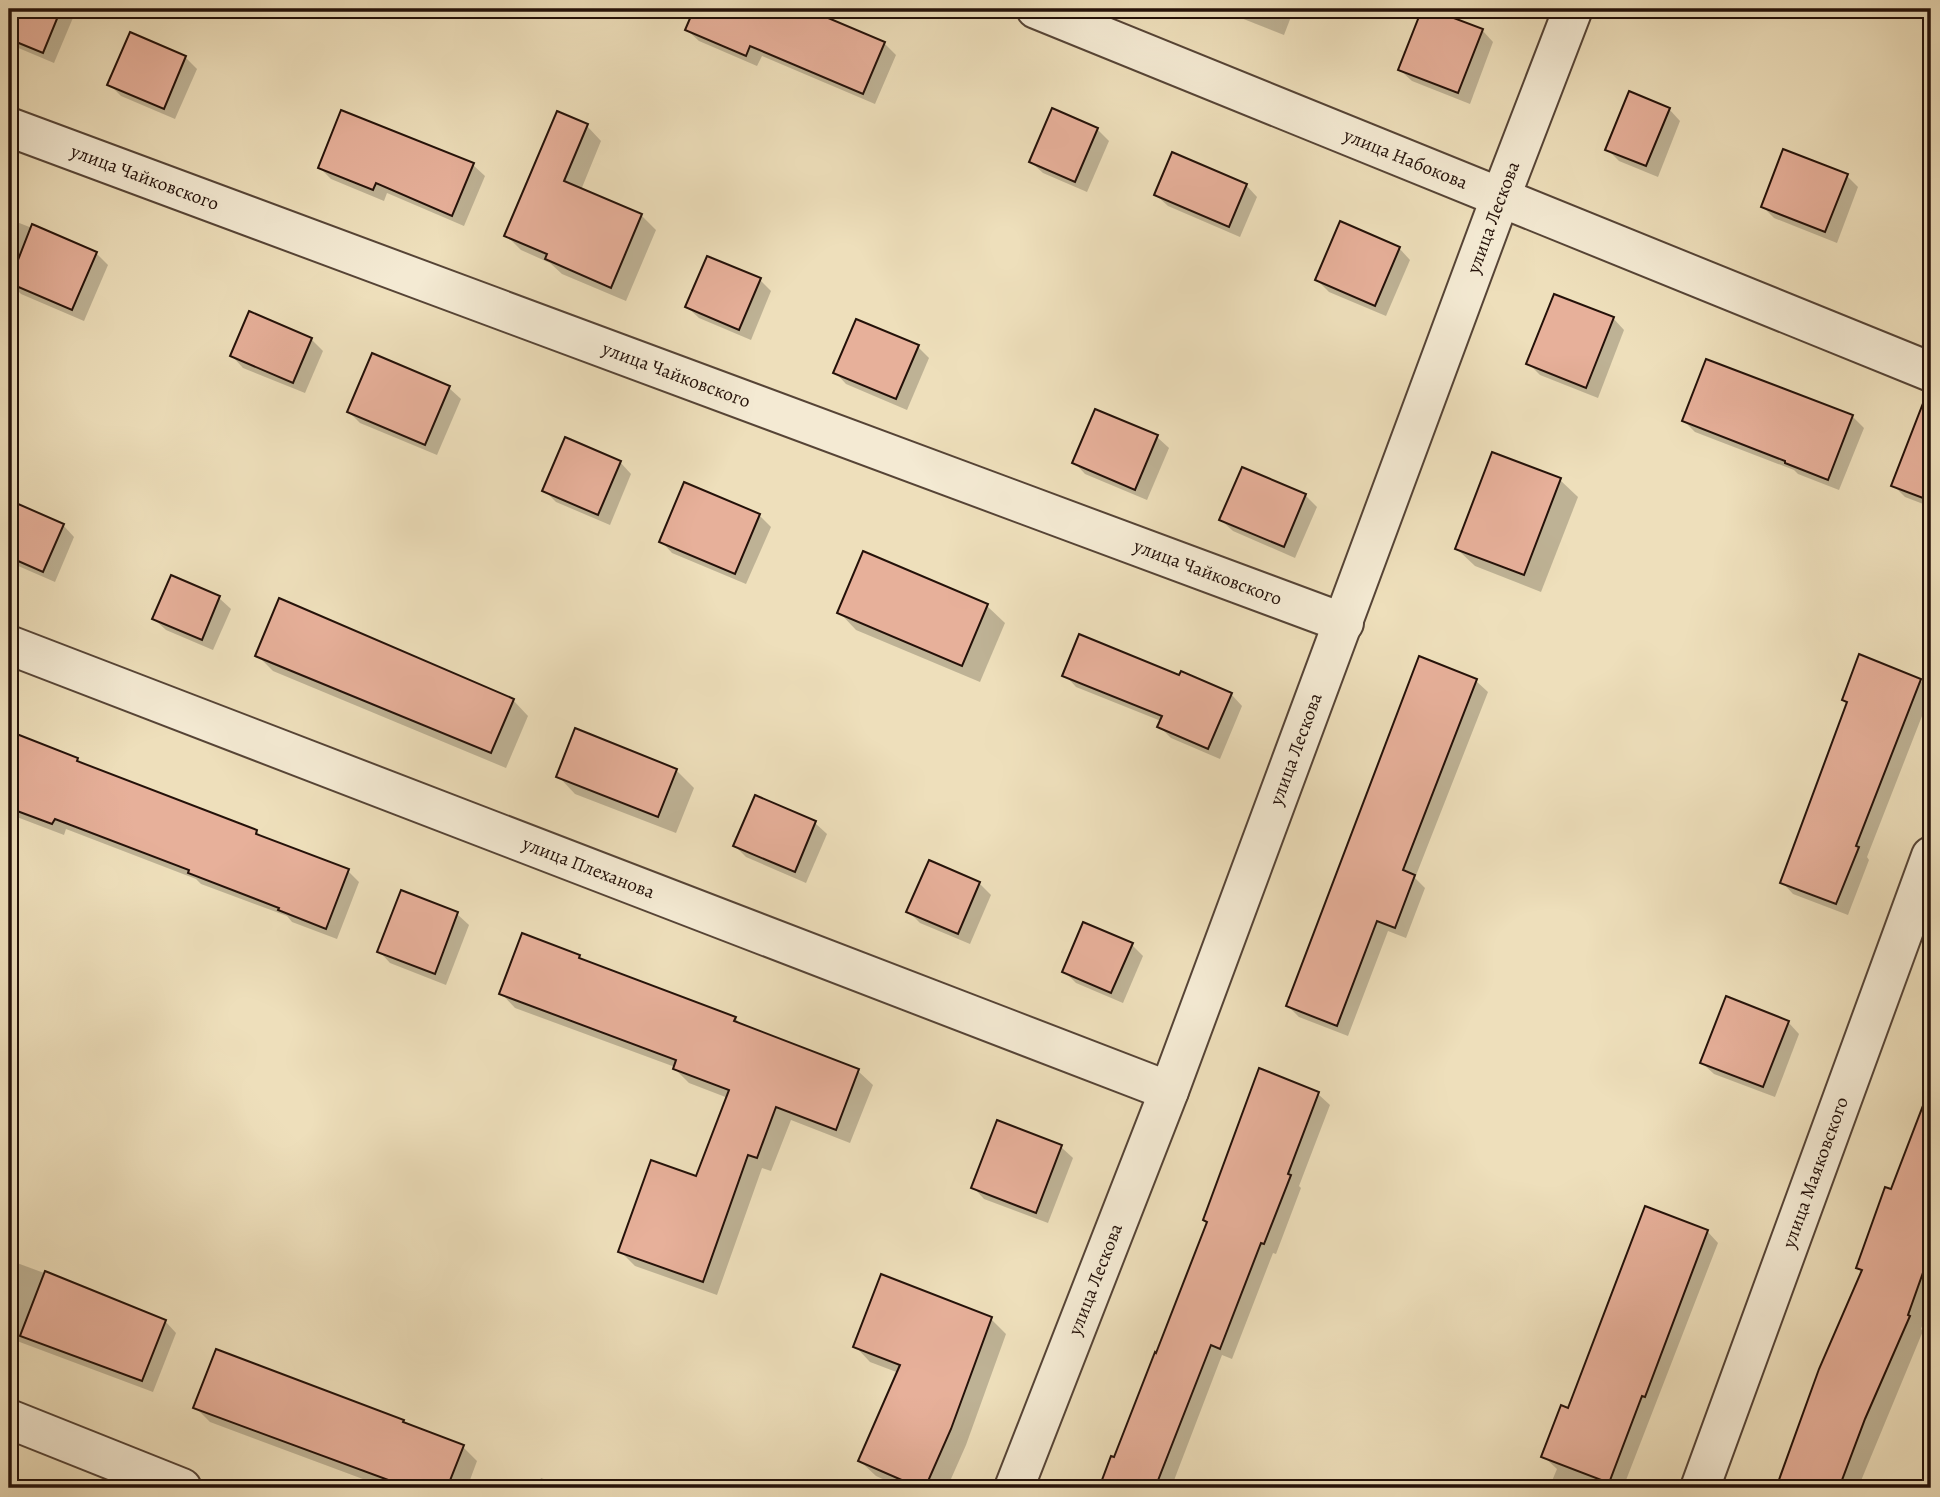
<svg xmlns="http://www.w3.org/2000/svg" width="1940" height="1497" viewBox="0 0 1940 1497" font-family="Alegreya,serif">
  <style>
    .shadow { fill: #0003 }
    .building { fill: #e7b09a; stroke: #241109; stroke-width: 2 }
    .lines { fill: none; stroke-linecap: round; stroke-linejoin: round }
    .minor-casing { stroke: #564436; stroke-width: 42 }
    .minor { stroke: #f4ead3; stroke-width: 38 }
    .labels { text-anchor: middle; dominant-baseline: central; stroke-width: 7; stroke-linejoin: round; paint-order: stroke }
    .street-label { font-size: 19px; fill: #241109; stroke: #f4ead3 }
  </style>
  <rect width="100%" height="100%" fill="#eedfbb"/>
  <filter id="stains"><feTurbulence type="fractalNoise" baseFrequency=".00286" numOctaves="4"/><feColorMatrix values="0 0 0 0 .2 0 0 0 0 .09 0 0 0 0 .02 0 0 0 .5 -.17"/></filter>
  <radialGradient id="worn" r=".72"><stop offset=".6" stop-color="#630" stop-opacity="0"/><stop offset="1" stop-color="#630" stop-opacity=".3"/></radialGradient>
  <g class="shadow">
    <path d="M9,9H71L75,13L54,63L9,44Z"/>
    <path d="M696,9H790L884,43L896,55L875,104L762,56L757,66L699,41L687,30Z"/>
    <path d="M1228,9H1294L1284,35L1236,16Z"/>
    <path d="M1424,9L1482,30L1493,42L1470,104L1412,81L1400,70Z"/>
    <path d="M185,57L197,69L175,119L121,96L109,84Z"/>
    <path d="M1669,109L1680,121L1658,177L1619,161L1607,149Z"/>
    <path d="M342,112L473,165L485,176L464,226L387,193L384,201L331,179L320,168Z"/>
    <path d="M587,126L601,141L581,190L641,215L656,230L626,301L562,274L550,263L521,250L506,235Z"/>
    <path d="M1097,129L1109,141L1087,192L1043,173L1031,162Z"/>
    <path d="M1847,176L1858,187L1837,243L1774,218L1763,207Z"/>
    <path d="M1246,185L1257,197L1240,237L1168,206L1156,195Z"/>
    <path d="M9,219L96,253L108,265L84,321L21,294L9,282Z"/>
    <path d="M1399,248L1410,260L1386,316L1329,292L1317,280Z"/>
    <path d="M760,280L771,291L751,340L699,318L687,307Z"/>
    <path d="M1613,318L1624,330L1598,398L1540,375L1529,364Z"/>
    <path d="M311,339L323,351L305,393L243,368L232,356Z"/>
    <path d="M918,347L929,358L907,410L846,384L835,372Z"/>
    <path d="M449,388L461,399L437,455L360,423L349,412Z"/>
    <path d="M1852,416L1864,428L1839,490L1798,474L1794,470L1695,432L1684,421Z"/>
    <path d="M1912,436L1931,444V507L1905,497L1893,485Z"/>
    <path d="M1157,437L1169,448L1147,500L1085,474L1074,462Z"/>
    <path d="M620,462L631,474L610,525L556,502L544,490Z"/>
    <path d="M1560,480L1578,497L1541,592L1475,566L1457,549Z"/>
    <path d="M1305,495L1317,507L1295,558L1233,531L1221,520Z"/>
    <path d="M9,502L63,525L74,537L55,582L9,562Z"/>
    <path d="M759,515L771,527L746,584L672,553L661,541Z"/>
    <path d="M864,553L987,606L1005,623L980,682L856,630L839,612Z"/>
    <path d="M219,598L231,609L213,650L166,630L154,619Z"/>
    <path d="M257,655L513,700L528,716L506,768L273,671Z"/>
    <path d="M1065,675L1180,677L1231,694L1242,706L1220,759L1171,738L1159,726L1161,721L1076,687Z"/>
    <path d="M1920,680L1931,693L1867,857L1869,860L1848,915L1793,894L1782,882L1848,704L1844,699Z"/>
    <path d="M1476,681L1488,692L1415,878L1425,888L1406,938L1388,931L1348,1036L1299,1017L1288,1006Z"/>
    <path d="M9,734L77,759L83,766L256,831L263,838L348,871L359,882L337,939L292,922L287,916L201,884L196,879L66,829L64,835L9,814Z"/>
    <path d="M676,770L694,788L676,833L575,794L558,776Z"/>
    <path d="M815,823L827,834L806,883L746,857L735,846Z"/>
    <path d="M979,883L991,895L970,944L920,923L909,912Z"/>
    <path d="M402,892L457,914L469,925L446,985L390,963L379,951Z"/>
    <path d="M1132,945L1143,956L1123,1003L1076,983L1064,971Z"/>
    <path d="M579,957L584,962L735,1018L742,1026L858,1071L873,1085L850,1143L791,1120L771,1171L762,1168L717,1295L635,1266L620,1251L697,1178L728,1098L689,1083L675,1069V1067L515,1008L501,993Z"/>
    <path d="M1788,1022L1799,1034L1775,1097L1714,1074L1702,1063Z"/>
    <path d="M1931,1090V1302L1921,1329L1923,1331L1858,1488H1777L1821,1370L1863,1272L1858,1268L1892,1192Z"/>
    <path d="M1318,1094L1330,1105L1299,1186L1301,1188L1276,1254L1273,1253L1232,1359L1222,1355L1173,1483L1178,1488H1101L1112,1458L1115,1459L1208,1223L1205,1220Z"/>
    <path d="M1061,1147L1073,1158L1048,1223L984,1199L973,1187Z"/>
    <path d="M1707,1231L1718,1243L1623,1488H1549L1557,1469L1543,1456Z"/>
    <path d="M9,1260L109,1297L165,1321L176,1333L153,1392L9,1338Z"/>
    <path d="M991,1319L1006,1334L966,1445L947,1488H903L876,1476L860,1461L899,1373L870,1362L855,1346Z"/>
    <path d="M195,1407L403,1421L407,1426L463,1447L477,1461L467,1488H387L210,1422Z"/>
    <path d="M541,1478L568,1488H537Z"/>
  </g>
  <g class="building">
    <path d="M9,9H61L43,53L9,39Z"/>
    <path d="M694,9H807L885,42L863,94L750,46L746,56L685,30Z"/>
    <path d="M1422,9H1430L1483,29L1458,93L1398,70Z"/>
    <path d="M130,32L186,56L164,109L107,85Z"/>
    <path d="M1629,91L1670,108L1646,166L1605,150Z"/>
    <path d="M1052,108L1098,128L1075,182L1029,162Z"/>
    <path d="M341,110L474,163L452,216L376,183L373,190L318,168Z"/>
    <path d="M557,111L588,124L564,181L642,214L611,288L545,259L547,254L504,236Z"/>
    <path d="M1783,149L1848,174L1825,232L1761,207Z"/>
    <path d="M1172,152L1247,184L1229,227L1154,195Z"/>
    <path d="M1340,221L1400,247L1375,306L1315,280Z"/>
    <path d="M32,224L97,252L72,310L9,283Z"/>
    <path d="M707,256L761,278L739,330L685,307Z"/>
    <path d="M1554,294L1614,317L1586,388L1526,364Z"/>
    <path d="M249,311L312,338L293,383L230,356Z"/>
    <path d="M856,319L919,345L896,399L833,373Z"/>
    <path d="M372,353L450,386L425,445L347,412Z"/>
    <path d="M1706,359L1853,415L1828,480L1785,463V461L1682,421Z"/>
    <path d="M1927,393H1931V501L1891,486Z"/>
    <path d="M1095,409L1158,435L1135,490L1072,463Z"/>
    <path d="M565,437L621,461L598,515L542,491Z"/>
    <path d="M1492,452L1561,478L1524,575L1455,549Z"/>
    <path d="M1242,467L1306,494L1284,547L1219,520Z"/>
    <path d="M684,482L760,514L735,574L659,542Z"/>
    <path d="M9,500L64,524L43,572L9,557Z"/>
    <path d="M863,551L988,604L962,666L837,613Z"/>
    <path d="M171,575L220,596L202,640L152,619Z"/>
    <path d="M279,598L514,699L491,753L255,656Z"/>
    <path d="M1079,634L1179,675L1181,671L1232,693L1208,749L1157,727L1162,716L1062,676Z"/>
    <path d="M1859,654L1921,679L1856,846L1859,847L1836,904L1780,883L1847,702L1842,700Z"/>
    <path d="M1419,656L1477,679L1403,870L1415,875L1395,928L1377,921L1337,1026L1286,1006Z"/>
    <path d="M575,728L677,769L658,817L556,777Z"/>
    <path d="M9,731L78,758L77,761L257,830L256,834L349,869L326,929L278,910L279,908L188,873L189,870L55,819L52,824L9,808Z"/>
    <path d="M755,795L816,821L795,872L733,846Z"/>
    <path d="M929,860L980,882L958,934L906,912Z"/>
    <path d="M401,890L458,912L435,974L377,952Z"/>
    <path d="M1083,922L1133,943L1111,993L1062,972Z"/>
    <path d="M522,933L580,955L579,958L736,1017L734,1021L859,1069L836,1130L776,1107L757,1158L748,1155L703,1282L618,1252L651,1160L696,1176L729,1090L673,1069L676,1060L499,994Z"/>
    <path d="M1726,996L1789,1021L1763,1087L1700,1063Z"/>
    <path d="M1259,1068L1319,1092L1288,1174L1291,1175L1264,1244L1261,1243L1220,1349L1211,1345L1155,1488H1099L1111,1456L1114,1457L1155,1352L1156,1353L1207,1222L1203,1220Z"/>
    <path d="M1929,1090L1931,1091V1250L1908,1315L1910,1316L1865,1419L1839,1488H1776L1819,1369L1862,1270L1856,1268L1885,1187L1891,1189Z"/>
    <path d="M997,1120L1062,1145L1036,1213L971,1188Z"/>
    <path d="M1645,1206L1708,1230L1645,1397L1642,1396L1609,1483L1541,1457L1561,1405L1568,1408Z"/>
    <path d="M45,1271L166,1320L142,1381L20,1336Z"/>
    <path d="M881,1274L992,1317L951,1429L925,1488H920L858,1461L900,1365L853,1347Z"/>
    <path d="M216,1349L404,1420L403,1422L464,1445L447,1488H410L193,1408Z"/>
  </g>
  <g class="lines">
    <g class="minor-casing">
      <g id="minor">
        <path id="s1" d="M1036,9L1931,372"/>
        <path id="s2" d="M9,127L1344,623"/>
        <path id="s3" d="M9,645L1169,1091"/>
        <path d="M9,1419L182,1488"/>
        <path id="s4" d="M1014,1488L1169,1091L1501,196L1573,9"/>
        <path id="s5" d="M1700,1488L1931,856"/>
      </g>
    </g>
    <use href="#minor" class="minor"/>
  </g>
  <g class="labels">
    <g class="street-label">
      <text stroke="none"><textPath href="#s1" startOffset="399">улица Набокова</textPath></text>
      <text stroke="none"><textPath href="#s2" startOffset="145">улица Чайковского</textPath></text>
      <text stroke="none"><textPath href="#s4" startOffset="1358">улица Лескова</textPath></text>
      <text stroke="none"><textPath href="#s2" startOffset="712">улица Чайковского</textPath></text>
      <text stroke="none"><textPath href="#s2" startOffset="1279">улица Чайковского</textPath></text>
      <text stroke="none"><textPath href="#s4" startOffset="791">улица Лескова</textPath></text>
      <text stroke="none"><textPath href="#s3" startOffset="621">улица Плеханова</textPath></text>
      <text stroke="none"><textPath href="#s5" startOffset="336">улица Маяковского</textPath></text>
      <text stroke="none"><textPath href="#s4" startOffset="224">улица Лескова</textPath></text>
    </g>
  </g>
  <rect width="1940" height="1497" fill="none" stroke="#eedfbb" stroke-width="35"/>
  <rect x="10" y="10" width="1919" height="1476" fill="none" stroke="#241109" stroke-width="3.5"/>
  <rect x="18" y="18" width="1905" height="1462" fill="none" stroke="#241109" stroke-width="2"/>
  <rect width="100%" height="100%" filter="url(#stains)"/>
  <rect width="100%" height="100%" fill="url(#worn)"/>
</svg>
